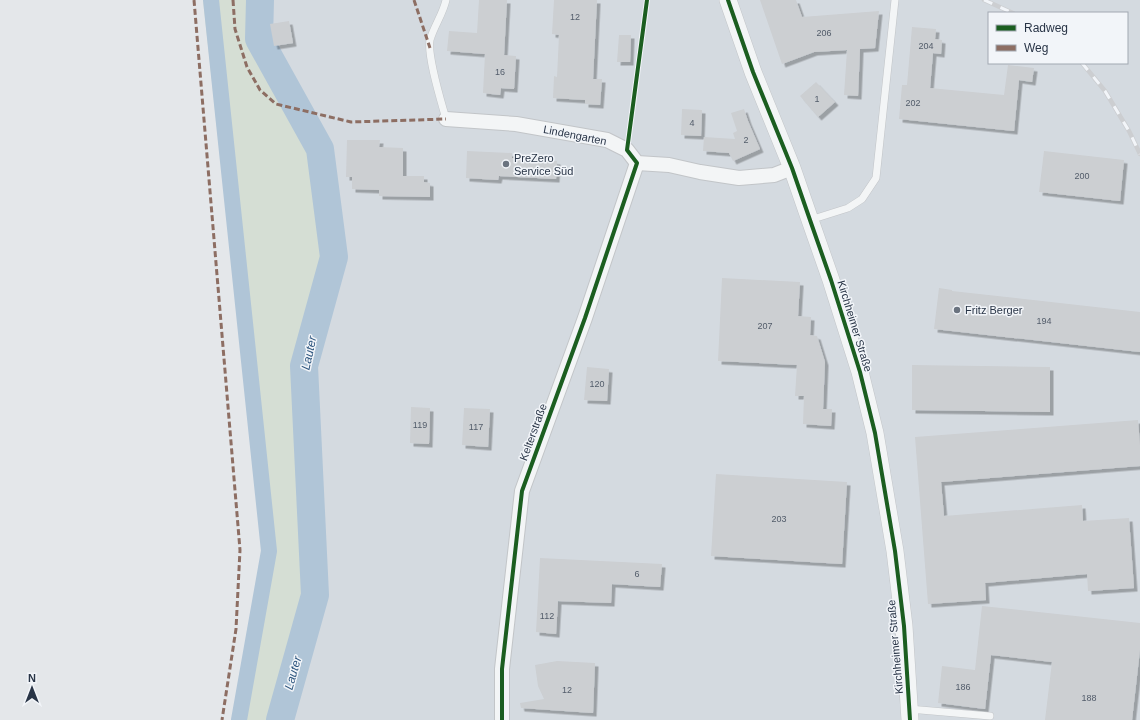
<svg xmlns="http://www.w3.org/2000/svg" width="1140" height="720" viewBox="0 0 1140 720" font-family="Helvetica,sans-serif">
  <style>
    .built { fill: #d4dae0; fill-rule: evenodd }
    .green { fill: #d5ded4 }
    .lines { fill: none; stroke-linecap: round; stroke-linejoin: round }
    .canal { stroke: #b0c5d7; stroke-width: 16 }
    .river { stroke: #b0c5d7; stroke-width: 28 }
    .building { fill: #cccfd2; filter: url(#shadow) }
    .service-casing { stroke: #c2c5c8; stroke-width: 8 }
    .minor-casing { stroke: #c2c5c8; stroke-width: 16 }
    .tertiary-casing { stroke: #c2c5c8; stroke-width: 18 }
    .service { stroke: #f3f5f6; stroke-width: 7 }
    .minor { stroke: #f3f5f6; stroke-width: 14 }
    .tertiary { stroke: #f3f5f6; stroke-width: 17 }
    .rail-casing { stroke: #ccced1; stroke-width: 4.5 }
    .rail { stroke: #f2f5f9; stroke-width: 3; stroke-dasharray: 9; stroke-linecap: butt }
    .quiet { stroke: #8d6e63; stroke-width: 3; stroke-dasharray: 6 3; stroke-linecap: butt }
    .cycleway-casing { stroke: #f2f5f9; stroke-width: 6 }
    .cycleway { stroke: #1b5e20; stroke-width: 4 }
    .poi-dot { fill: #6a737f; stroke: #f2f5f9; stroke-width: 1.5 }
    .labels { text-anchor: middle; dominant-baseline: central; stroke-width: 3; stroke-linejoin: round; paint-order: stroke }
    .number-label { font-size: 9px; fill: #525c6a }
    .street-label { font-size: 11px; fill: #283446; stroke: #f2f5f9 }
    .poi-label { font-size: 11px; fill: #283446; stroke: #f2f5f9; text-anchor: start }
    .water-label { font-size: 12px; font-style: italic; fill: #2d557e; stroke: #f2f5f9 }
  </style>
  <defs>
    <filter id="shadow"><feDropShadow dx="3.5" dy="3.5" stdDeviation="0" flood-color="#0004"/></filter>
  </defs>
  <rect width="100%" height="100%" fill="#e4e7ea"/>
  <path class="built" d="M268,0H1140V720H284L322,594L311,368L343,256L327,146L266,38ZM989,13H1127V63H989Z"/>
  <path class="green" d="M203,0H268L266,38L327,145L343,256L311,368L322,594L284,720H233L262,551L236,301Z"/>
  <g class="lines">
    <path class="canal" d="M211,0L269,551L239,720"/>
    <path class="river" d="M260,0L259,39L320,149L334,257L304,366L315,595L280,720"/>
  </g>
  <g class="building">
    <path d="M479,0H507L504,55L516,56L514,89L501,88L500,95L483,93L485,54L447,51L449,31L477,33Z"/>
    <path d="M554,0H597L593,79H602L600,105L585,104V100L553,98L554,76L557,77L559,35L552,34Z"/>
    <path d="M760,0H796L802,17L879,11L875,48L860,49L858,96L844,95L847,50L814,52L782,64Z"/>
    <path d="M289,21L293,43L274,46L270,24Z"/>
    <path d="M912,27L936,29L935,39L942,40L941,54L933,53L930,88L1004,95L1008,65L1034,68L1032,82L1019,80L1014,131L899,119L902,85H907Z"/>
    <path d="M619,35H631L630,62H617Z"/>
    <path d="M816,82L835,102L818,117L800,96Z"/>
    <path d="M682,109L702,110L701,136L681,135Z"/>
    <path d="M744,109L748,121L760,149L733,161L729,153L703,151L704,137L735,139L733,133L737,131L731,113Z"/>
    <path d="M347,140H380L379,147L403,148V176H424V182L430,183V197L379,196V190L352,189V177H346Z"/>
    <path d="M467,151L512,153V158L557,161L556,179L499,176L498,180L466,178Z"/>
    <path d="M1044,151L1124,160L1120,201L1039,192Z"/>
    <path d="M722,278L800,282L798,316L811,317L810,335L817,336L825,362L823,409H832L831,426L803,424L804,396H795L797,365L718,361Z"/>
    <path d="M939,288L952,290V291L1140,312V352L934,329Z"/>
    <path d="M912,365L1050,367V412L912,410Z"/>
    <path d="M587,367L609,369L607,401L584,400Z"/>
    <path d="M411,407L430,408L429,444L410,443Z"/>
    <path d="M464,408L490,409L488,447L462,445Z"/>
    <path d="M1138,420L1140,445V466L941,482L944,516L1082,505L1083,521L1129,518L1134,588L1088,591L1087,574L985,583L986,600L928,604L915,437Z"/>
    <path d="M716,474L847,482L842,564L711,556Z"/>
    <path d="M540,558L662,564L660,587L612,584L611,603L558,601L556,634L536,632Z"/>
    <path d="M982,606L1140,623V650L1132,720H1045L1052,662L991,655L985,709L938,703L942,666L975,670Z"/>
    <path d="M557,661L595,663L593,713L521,708L520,703L544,699L538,686L535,665Z"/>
  </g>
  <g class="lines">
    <g class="service-casing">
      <g id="service">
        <path d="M446,119C441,101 427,56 430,40C434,26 443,14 446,0"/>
        <path d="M810,220L848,208L862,199L876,178L895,0"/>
        <path d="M909,709L990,716"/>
      </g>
    </g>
    <g class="minor-casing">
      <g id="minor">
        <path d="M446,119L516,124L607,140L627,150L637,163L669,165L700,172L739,178L774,175L792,168"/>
        <path d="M502,720V669L522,491L585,318L637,163"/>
      </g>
    </g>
    <g class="tertiary-casing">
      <path id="tertiary" d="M728,0L753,72L792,168L810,220L831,280L860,372L875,433L895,551L904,626L910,720"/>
    </g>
    <use href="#service" class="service"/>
    <use href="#minor" class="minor"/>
    <use href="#tertiary" class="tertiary"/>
    <g class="rail-casing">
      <g id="rail">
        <path d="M984,0L1013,13"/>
        <path d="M1082,63L1105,91L1129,131L1140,154"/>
      </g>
    </g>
    <use href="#rail" class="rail"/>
    <g class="quiet">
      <path d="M194,0L240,550L236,629L222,720"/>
      <path d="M233,0L235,29L247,67L260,90L276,104L351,122L446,119"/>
      <path d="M414,0L430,48"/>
    </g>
    <g class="cycleway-casing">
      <g id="cycleway">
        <path d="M728,0L753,72L792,168L810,220L831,280L860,372L875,433L895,551L904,626L910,720"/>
        <path d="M502,720V669L522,491L585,318L637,163L627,150L647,0"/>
      </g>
    </g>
    <use href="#cycleway" class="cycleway"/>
  </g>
  <g class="poi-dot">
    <circle cx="506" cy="164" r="4"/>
    <circle cx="957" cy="310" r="4"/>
  </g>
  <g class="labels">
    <g class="number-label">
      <text x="575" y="17">12</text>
      <text x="824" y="33">206</text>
      <text x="926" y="46">204</text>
      <text x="500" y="72">16</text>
      <text x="817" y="99">1</text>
      <text x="913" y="103">202</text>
      <text x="692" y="123">4</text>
      <text x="746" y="140">2</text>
      <text x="1082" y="176">200</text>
      <text x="1044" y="321">194</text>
      <text x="765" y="326">207</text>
      <text x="597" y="384">120</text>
      <text x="420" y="425">119</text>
      <text x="476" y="427">117</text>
      <text x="779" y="519">203</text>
      <text x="637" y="574">6</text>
      <text x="547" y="616">112</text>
      <text x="963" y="687">186</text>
      <text x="567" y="690">12</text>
      <text x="1089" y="698">188</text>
    </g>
    <g class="street-label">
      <text transform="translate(575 135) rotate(11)">Lindengarten</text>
      <text transform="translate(855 326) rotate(73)">Kirchheimer Straße</text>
      <text transform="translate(533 432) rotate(-70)">Kelterstraße</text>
      <text transform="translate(895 647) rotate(-95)">Kirchheimer Straße</text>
    </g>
    <g class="poi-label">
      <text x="514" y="158">PreZero<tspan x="514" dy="13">Service Süd</tspan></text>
      <text x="965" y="310">Fritz Berger</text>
    </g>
    <g class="water-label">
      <text transform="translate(309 353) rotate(-78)">Lauter</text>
      <text transform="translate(293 673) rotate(-74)">Lauter</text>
    </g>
  </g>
  <rect x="988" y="12" width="140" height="52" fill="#f2f5f9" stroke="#a1a8b1"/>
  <rect x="996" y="25" width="20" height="6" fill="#1b5e20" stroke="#a1a8b1"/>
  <text x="1024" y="32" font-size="12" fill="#283446">Radweg</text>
  <rect x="996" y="45" width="20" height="6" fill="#8d6e63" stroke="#a1a8b1"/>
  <text x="1024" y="52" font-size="12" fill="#283446">Weg</text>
  <g transform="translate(32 688)" stroke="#f2f5f9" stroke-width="3" paint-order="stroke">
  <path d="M0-3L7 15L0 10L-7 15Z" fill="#283446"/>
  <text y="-6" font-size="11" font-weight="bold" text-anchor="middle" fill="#283446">N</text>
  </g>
</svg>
